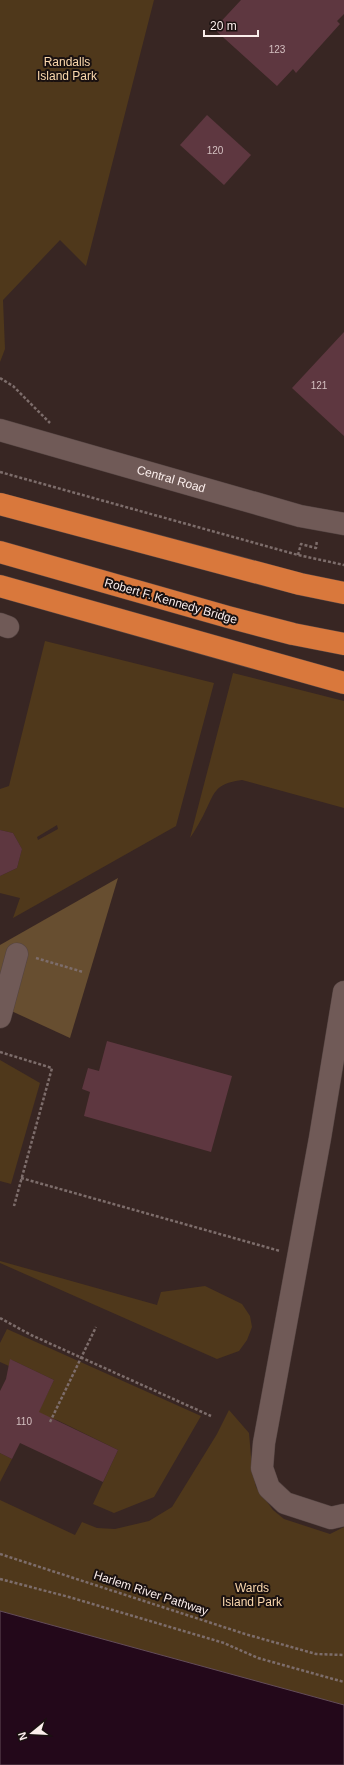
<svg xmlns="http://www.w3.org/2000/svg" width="344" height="1765" viewBox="0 0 344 1765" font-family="Helvetica,sans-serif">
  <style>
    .green { fill: #4f381b; fill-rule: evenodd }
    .forest { fill: #674e30 }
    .water { fill: #23081a; stroke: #644d59 }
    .building { fill: #5e3740 }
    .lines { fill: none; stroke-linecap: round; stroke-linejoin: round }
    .minor-casing { stroke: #544442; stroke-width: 23 }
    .highway-casing { stroke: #544442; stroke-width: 23 }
    .path { stroke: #7d6d6b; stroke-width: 2.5; stroke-dasharray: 3 2; stroke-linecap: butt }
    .minor { stroke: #705a57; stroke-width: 22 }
    .highway { stroke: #d9783c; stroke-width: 22 }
    .labels { text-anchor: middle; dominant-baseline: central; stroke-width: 4; stroke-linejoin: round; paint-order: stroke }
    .number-label { font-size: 10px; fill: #d4c0c1 }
    .park-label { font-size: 12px; fill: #fbd8ad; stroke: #1a1110 }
    .street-label { font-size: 12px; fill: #fbeeec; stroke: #1a1110 }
  </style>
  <rect width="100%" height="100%" fill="#382623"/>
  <g class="green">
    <path d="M0,0H154L86,266L60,240L3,300L5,349L0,362Z"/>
    <path d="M45,641L214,683L176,826L13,918L20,898L0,893V876L17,868L22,849L13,833L0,830V789L9,786ZM57,825L58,829L38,840L37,837Z"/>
    <path d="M233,673L344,701V808L242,780C213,784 215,793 203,816C199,823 195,831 190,838Z"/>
    <path d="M0,1060L40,1083L11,1184L0,1181Z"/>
    <path d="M0,1261L157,1305L161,1292L205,1286L242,1304L250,1316L252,1327L247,1340L239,1351L217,1359L0,1263Z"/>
    <path d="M7,1329L201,1416L154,1497L114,1513L93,1504L118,1450L57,1420L37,1415L54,1380L12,1360L9,1366L0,1362V1343Z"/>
    <path d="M229,1410L249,1433L252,1468L256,1487L273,1510L284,1519L330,1534L344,1527V1705L0,1611V1500L75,1535L82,1522L97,1528L115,1529L149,1521L172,1507L217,1434Z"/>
    <path d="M0,1453L12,1459L0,1482Z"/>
  </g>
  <path class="forest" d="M118,878L70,1038L7,1009L0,988V945Z"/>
  <path class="water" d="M0,1611L344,1705V1765H0Z"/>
  <g class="building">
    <path d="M241,0H344V14L337,21L340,24L296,73L293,69L277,86L214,29Z"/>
    <path d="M207,115L251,155L224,185L180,145Z"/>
    <path d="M344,332V436L292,388Z"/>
    <path d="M0,830L13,833L22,849L17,868L0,876Z"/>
    <path d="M107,1041L232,1076L211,1152L84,1116L90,1092L82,1089L88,1068L99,1071Z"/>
    <path d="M10,1359L54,1380L39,1412L118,1450L103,1482L20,1443L12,1459L0,1453V1391L6,1379Z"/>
  </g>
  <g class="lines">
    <g class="minor-casing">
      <g id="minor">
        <path id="s1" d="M0,430L300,516L344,524"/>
        <path d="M0,624L8,627"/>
        <path d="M344,992L320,1138L264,1443L262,1468L269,1488L285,1503L331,1518L344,1515"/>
        <path d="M0,1017L17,954"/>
      </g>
    </g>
    <g class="highway-casing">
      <g id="highway">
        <path d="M0,504L300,584L344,593"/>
        <path d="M0,552L228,617L293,634L344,644"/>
        <path d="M0,586L344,683"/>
      </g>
    </g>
    <g class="path">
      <path d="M0,378L13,386L50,423"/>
      <path d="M0,472L298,555L344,565"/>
      <path d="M298,555L301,544L316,548L317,540"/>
      <path d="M36,958L83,972"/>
      <path d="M0,1052L52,1068L14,1206"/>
      <path d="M21,1178L280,1251"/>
      <path d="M0,1318L31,1335L211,1416"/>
      <path d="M50,1422L96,1327"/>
      <path d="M0,1554L245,1634L316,1654L344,1655"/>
      <path d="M0,1579L69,1597L224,1643L258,1658L344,1682"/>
    </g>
    <use href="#minor" class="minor"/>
    <use href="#highway" class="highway"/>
  </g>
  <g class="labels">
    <g class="number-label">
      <text x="277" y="49">123</text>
      <text x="215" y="150">120</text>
      <text x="319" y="385">121</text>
      <text x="24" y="1421">110</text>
    </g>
    <g class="park-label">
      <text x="67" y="62">Randalls<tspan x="67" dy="14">Island Park</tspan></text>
      <text x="252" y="1588">Wards<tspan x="252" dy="14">Island Park</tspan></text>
    </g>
    <g class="street-label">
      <text stroke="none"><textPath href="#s1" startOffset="178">Central Road</textPath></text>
      <text transform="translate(171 601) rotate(16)">Robert F. Kennedy Bridge</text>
      <text transform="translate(151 1593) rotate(18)">Harlem River Pathway</text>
    </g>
  </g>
  <g transform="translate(32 1733) rotate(252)" stroke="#1a1110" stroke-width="3" paint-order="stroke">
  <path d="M0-3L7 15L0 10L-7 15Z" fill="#fbeeec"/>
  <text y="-6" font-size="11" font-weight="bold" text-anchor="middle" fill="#fbeeec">N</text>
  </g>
  <path d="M204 30v6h54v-6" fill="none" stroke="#fbeeec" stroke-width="2"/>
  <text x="210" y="30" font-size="12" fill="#fbeeec" stroke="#1a1110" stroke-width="3" paint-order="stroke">20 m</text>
</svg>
